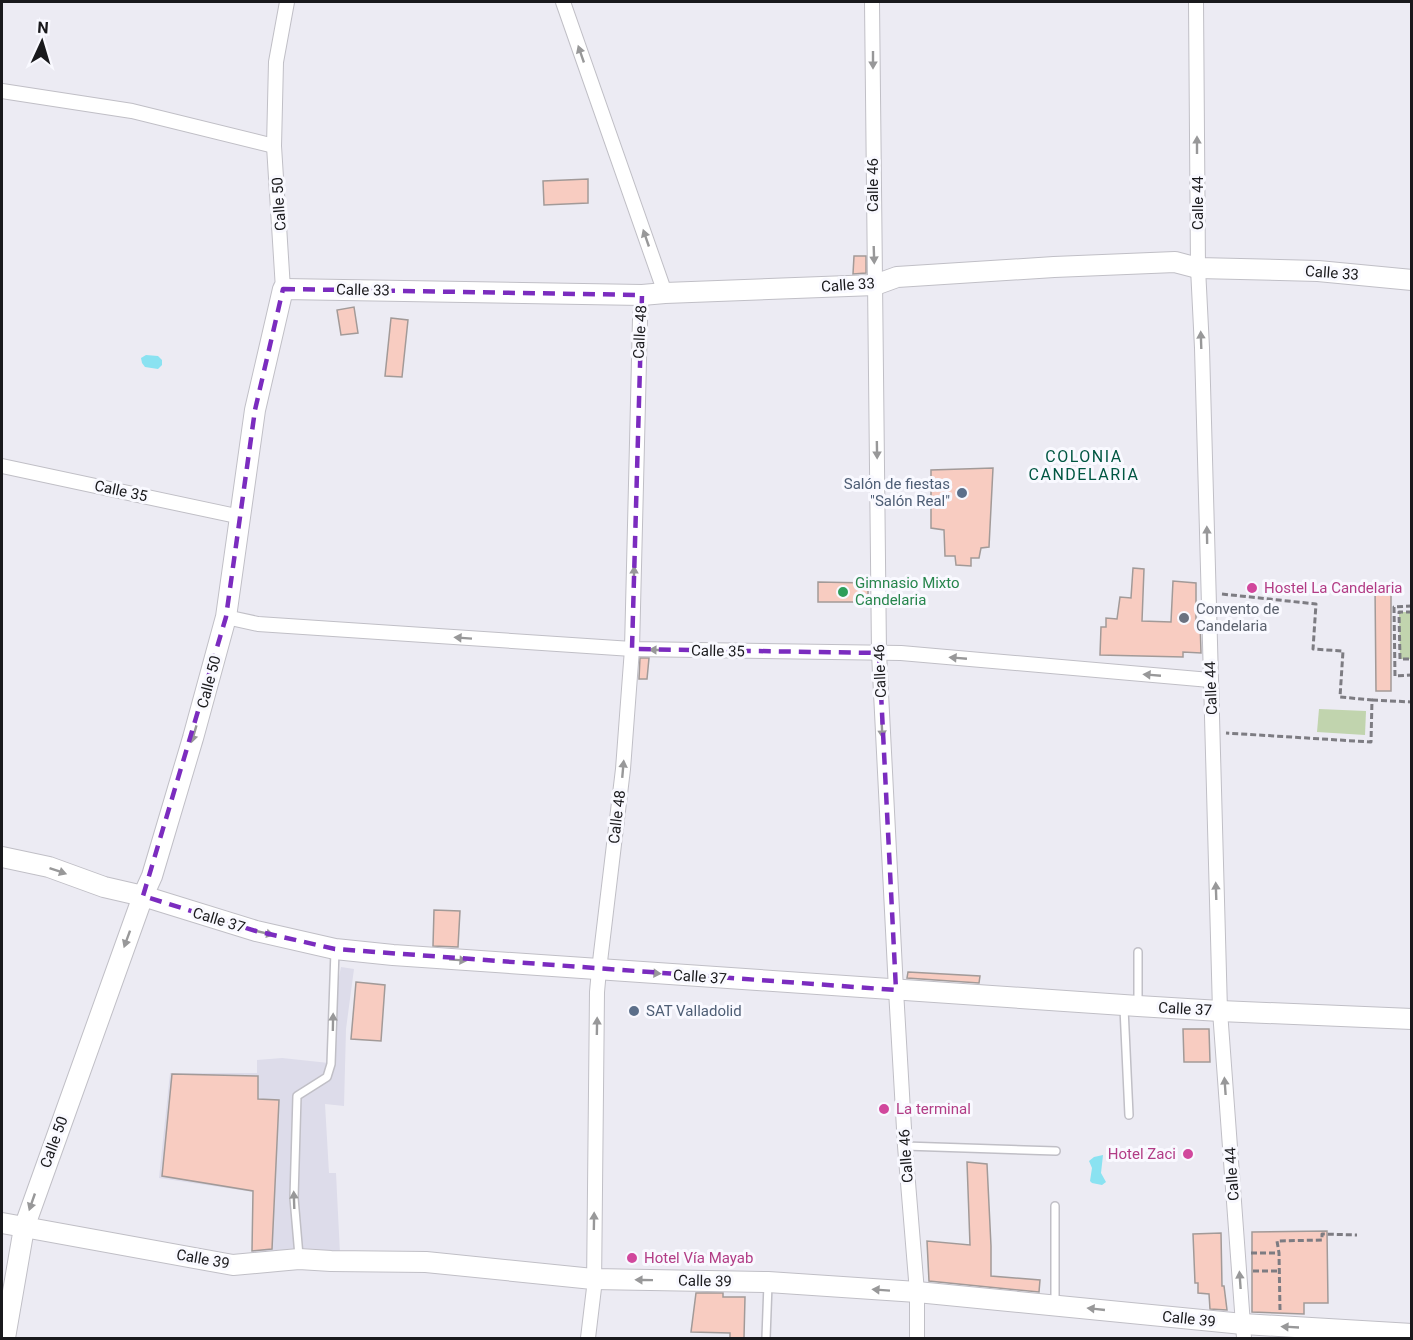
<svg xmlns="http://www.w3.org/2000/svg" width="1413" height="1340" viewBox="0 0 1413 1340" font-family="Roboto,sans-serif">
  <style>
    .built { fill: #dddcea }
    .green { fill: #c1d4ae }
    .water { fill: #8ae2f1 }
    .building { fill: #f8ccc1; stroke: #a29a98; stroke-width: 1.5 }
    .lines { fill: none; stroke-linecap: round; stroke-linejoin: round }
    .lane-casing { stroke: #c0bfc6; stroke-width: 10 }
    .street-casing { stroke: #c0bfc6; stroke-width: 16 }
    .secondary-casing { stroke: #c0bfc6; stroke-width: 22 }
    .path { stroke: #7d7c82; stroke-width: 3; stroke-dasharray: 6 3; stroke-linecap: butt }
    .lane { stroke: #fff; stroke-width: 7 }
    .street { stroke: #fff; stroke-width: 14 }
    .secondary { stroke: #fff; stroke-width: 20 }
    .oneway { fill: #989899 }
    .marked { fill: none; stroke: #7b2cbf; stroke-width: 4.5; stroke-dasharray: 12 8; stroke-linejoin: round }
    .service-dot { fill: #5c6f8a; stroke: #f9f9ff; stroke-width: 2 }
    .hotel-dot { fill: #d1479c; stroke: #f9f9ff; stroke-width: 2 }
    .leisure-dot { fill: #2e9e5b; stroke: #f9f9ff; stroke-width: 2 }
    .worship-dot { fill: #6b7280; stroke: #f9f9ff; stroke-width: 2 }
    .labels { text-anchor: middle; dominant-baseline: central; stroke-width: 6; stroke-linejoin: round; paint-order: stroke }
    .street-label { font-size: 15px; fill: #19191c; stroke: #f9f9ff }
    .service-label { font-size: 15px; fill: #4e5e75; stroke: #f9f9ff; text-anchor: end }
    .leisure-label { font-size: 15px; fill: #27864d; stroke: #f9f9ff; text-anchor: start }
    .hotel-label { font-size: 15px; fill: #b23c85; stroke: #f9f9ff; text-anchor: start }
    .worship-label { font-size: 15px; fill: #5b616d; stroke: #f9f9ff; text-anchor: start }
    .neighbourhood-label { font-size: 16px; letter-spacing: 1.5px; fill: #005642; stroke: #f9f9ff }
  </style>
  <rect width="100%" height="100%" fill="#ecebf3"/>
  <path class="built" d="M341,967L354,969L346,1029L344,1106L325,1104L329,1173H336L340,1254L252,1255L253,1192L159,1178L170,1073H257V1060L282,1058L329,1063L333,1007Z"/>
  <g class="green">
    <path d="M1399,612H1411V659H1400Z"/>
    <path d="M1319,709L1366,711L1365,735L1317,732Z"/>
  </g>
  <g class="water">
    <path d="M146,355L158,356L162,360V365L158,369L145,367L142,363L141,358Z"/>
    <path d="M1103,1155L1101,1173L1106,1182L1102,1185L1092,1183L1090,1181L1092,1168L1089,1161L1094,1157Z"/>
  </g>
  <g class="building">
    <path d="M588,179V203L544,205L543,181Z"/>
    <path d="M854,256H866V273L853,274Z"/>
    <path d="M354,307L358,333L341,335L337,310Z"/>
    <path d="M391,318L408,320L402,377L385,376Z"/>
    <path d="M993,468L989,547L981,548L979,558H971V566L956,565L955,556H945L944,530L931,528V470Z"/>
    <path d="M1133,568L1144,569L1142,621L1171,622L1173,581L1196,583V621L1200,622L1201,653L1183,652V657L1100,655L1101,627H1106V618L1117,619L1120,597L1131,598Z"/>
    <path d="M818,582L868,583V602H818Z"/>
    <path d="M1375,586H1391V691H1376Z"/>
    <path d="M640,658H649L647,679H639Z"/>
    <path d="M434,910L460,911L458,947L433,946Z"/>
    <path d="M908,972L980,976L979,983L907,978Z"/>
    <path d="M356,982L385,985L381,1041L351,1039Z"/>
    <path d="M1183,1029H1209L1210,1062H1184Z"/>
    <path d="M172,1074L258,1076V1099L279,1100L272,1249L252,1251L253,1191L162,1176Z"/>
    <path d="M967,1162L987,1164L991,1246V1276L1040,1280L1039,1292L929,1281L927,1241L970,1245Z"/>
    <path d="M1327,1231L1328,1303H1304V1314L1252,1312V1232Z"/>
    <path d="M1221,1233L1222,1286H1224L1227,1310L1210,1309L1209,1294L1198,1293V1283H1195L1193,1234Z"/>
    <path d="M696,1293H723V1297H745L744,1338H730V1333L691,1332Z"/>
  </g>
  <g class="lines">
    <g class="lane-casing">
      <g id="lane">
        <path d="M1138,1003V952"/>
        <path d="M1124,1008L1129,1115"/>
        <path d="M905,1146L1056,1151"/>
        <path d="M299,1256L294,1198L297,1096L327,1077L331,1064L335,951"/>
        <path d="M1055,1302V1206"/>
        <path d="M766,1338L768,1284"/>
      </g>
    </g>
    <g class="street-casing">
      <g id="street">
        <path d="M563,2L665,293"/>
        <path d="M872,2L879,653L896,990L905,1146L917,1292V1338"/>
        <path d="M1196,2L1198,268L1202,348L1220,1011L1244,1338"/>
        <path d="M2,91L132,111L274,146"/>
        <path d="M283,289L274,146L276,62L287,2"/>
        <path d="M2,466L241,517"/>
        <path d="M226,617L258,624L632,649L901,653L1210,680"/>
        <path d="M588,1338L594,1288L597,992L599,970L623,769L632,649L640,319L642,295"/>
      </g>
    </g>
    <g class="secondary-casing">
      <g id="secondary">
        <path d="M2,857L49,867L104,887L143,896L256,931L335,949L393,955L1138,1006L1220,1011L1412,1019"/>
        <path d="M2,1223L233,1265L299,1259L331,1261L426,1262L593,1279L768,1282L917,1292L1243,1324L1412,1334"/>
        <path d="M5,1338L24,1228L143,896L152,876L193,738L226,617L255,410L283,289L642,295L665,293L875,285L897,277L1054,267L1175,262L1198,268L1318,271L1412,280"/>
      </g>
    </g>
    <g class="path">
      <path d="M1222,594L1316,604L1313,649L1343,651L1340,697L1372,700L1371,742L1226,733"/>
      <path d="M1412,606L1394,607L1395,676L1412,675"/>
      <path d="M1412,612H1399L1400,659H1412"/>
      <path d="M1372,700L1412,702"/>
      <path d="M1251,1253H1279"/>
      <path d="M1253,1271H1278"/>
      <path d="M1280,1310L1279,1253L1277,1241L1322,1240V1234L1357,1235"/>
    </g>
    <use href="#lane" class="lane"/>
    <use href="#street" class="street"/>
    <use href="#secondary" class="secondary"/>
  </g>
  <defs><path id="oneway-solid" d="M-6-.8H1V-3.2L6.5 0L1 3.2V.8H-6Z" transform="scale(1.5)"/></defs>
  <g class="oneway">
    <use href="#oneway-solid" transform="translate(581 54) rotate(-109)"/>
    <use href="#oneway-solid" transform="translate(873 60) rotate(90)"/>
    <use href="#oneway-solid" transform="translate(1197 145) rotate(-90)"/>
    <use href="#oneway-solid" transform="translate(646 238) rotate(-109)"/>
    <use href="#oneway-solid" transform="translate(874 255) rotate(88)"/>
    <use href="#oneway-solid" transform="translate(1201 340) rotate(-92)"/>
    <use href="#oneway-solid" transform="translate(877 450) rotate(89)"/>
    <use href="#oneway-solid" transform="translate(1207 535) rotate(-91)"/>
    <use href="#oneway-solid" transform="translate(634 575) rotate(-89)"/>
    <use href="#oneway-solid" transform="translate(463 638) rotate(-176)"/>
    <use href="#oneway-solid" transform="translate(658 650) rotate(-179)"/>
    <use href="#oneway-solid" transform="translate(958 658) rotate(-175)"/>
    <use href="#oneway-solid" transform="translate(1152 675) rotate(-175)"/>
    <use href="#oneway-solid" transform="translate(882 729) rotate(87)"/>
    <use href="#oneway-solid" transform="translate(194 734) rotate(106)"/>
    <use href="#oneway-solid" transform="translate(623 769) rotate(-85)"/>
    <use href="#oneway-solid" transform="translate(58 871) rotate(19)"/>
    <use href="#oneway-solid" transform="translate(1216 891) rotate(-92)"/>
    <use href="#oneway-solid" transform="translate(265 933) rotate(13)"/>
    <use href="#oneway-solid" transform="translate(127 939) rotate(110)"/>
    <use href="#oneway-solid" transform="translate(458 960) rotate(4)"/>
    <use href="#oneway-solid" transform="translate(652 973) rotate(4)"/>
    <use href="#oneway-solid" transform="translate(333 1022) rotate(-89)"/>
    <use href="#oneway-solid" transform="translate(597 1026) rotate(-89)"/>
    <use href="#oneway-solid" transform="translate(1225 1086) rotate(-94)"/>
    <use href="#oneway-solid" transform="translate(294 1200) rotate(-92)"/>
    <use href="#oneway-solid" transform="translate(32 1202) rotate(109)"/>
    <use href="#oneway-solid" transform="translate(594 1221) rotate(-89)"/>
    <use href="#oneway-solid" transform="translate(644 1280) rotate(-179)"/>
    <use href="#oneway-solid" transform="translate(1240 1280) rotate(-94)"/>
    <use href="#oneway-solid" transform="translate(881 1290) rotate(-176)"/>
    <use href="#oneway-solid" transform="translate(1096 1309) rotate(-174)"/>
    <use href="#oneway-solid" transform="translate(1290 1327) rotate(-177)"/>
  </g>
  <path class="marked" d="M283,289L642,295L632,649L879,653L896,990L335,949L256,931L143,896L226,617L255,410Z"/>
  <g class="service-dot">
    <circle cx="962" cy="493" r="6"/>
    <circle cx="634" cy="1011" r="6"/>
  </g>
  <g class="hotel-dot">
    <circle cx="1252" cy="588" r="6"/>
    <circle cx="884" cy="1109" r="6"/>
    <circle cx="1188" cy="1154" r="6"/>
    <circle cx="632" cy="1258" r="6"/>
  </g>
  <circle class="leisure-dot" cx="843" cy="592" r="6"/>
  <circle class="worship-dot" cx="1184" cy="618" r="6"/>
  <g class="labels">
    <g class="street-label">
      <text transform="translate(873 185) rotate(-90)">Calle 46</text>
      <text transform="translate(1198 203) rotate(-90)">Calle 44</text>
      <text transform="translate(279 204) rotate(-94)">Calle 50</text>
      <text transform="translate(1332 273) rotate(4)">Calle 33</text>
      <text transform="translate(848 285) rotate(-4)">Calle 33</text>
      <text transform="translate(363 290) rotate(1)">Calle 33</text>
      <text transform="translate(640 332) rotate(-87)">Calle 48</text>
      <text transform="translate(121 491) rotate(12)">Calle 35</text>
      <text transform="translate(718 651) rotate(1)">Calle 35</text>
      <text transform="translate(880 671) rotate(-92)">Calle 46</text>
      <text transform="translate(209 682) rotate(-75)">Calle 50</text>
      <text transform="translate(1211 688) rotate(-92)">Calle 44</text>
      <text transform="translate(617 817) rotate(-83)">Calle 48</text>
      <text transform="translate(219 920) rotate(17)">Calle 37</text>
      <text transform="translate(700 977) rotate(4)">Calle 37</text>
      <text transform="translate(1185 1009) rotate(3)">Calle 37</text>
      <text transform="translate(54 1142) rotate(-70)">Calle 50</text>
      <text transform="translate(906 1156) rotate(-94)">Calle 46</text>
      <text transform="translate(1232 1174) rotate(-94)">Calle 44</text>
      <text transform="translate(203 1259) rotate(10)">Calle 39</text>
      <text transform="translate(705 1281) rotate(1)">Calle 39</text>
      <text transform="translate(1189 1319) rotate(6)">Calle 39</text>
    </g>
    <g class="service-label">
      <text x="950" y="484">Salón de fiestas<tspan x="950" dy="17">"Salón Real"</tspan></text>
      <text x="646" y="1011" text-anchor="start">SAT Valladolid</text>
    </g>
    <g class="leisure-label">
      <text x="855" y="583">Gimnasio Mixto<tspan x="855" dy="17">Candelaria</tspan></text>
    </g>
    <g class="hotel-label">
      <text x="1264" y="588">Hostel La Candelaria</text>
      <text x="896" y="1109">La terminal</text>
      <text x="1176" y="1154" text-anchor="end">Hotel Zaci</text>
      <text x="644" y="1258">Hotel Vía Mayab</text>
    </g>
    <g class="worship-label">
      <text x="1196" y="609">Convento de<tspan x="1196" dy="17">Candelaria</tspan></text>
    </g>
    <g class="neighbourhood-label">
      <text x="1084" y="456">COLONIA<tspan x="1084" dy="18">CANDELARIA</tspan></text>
    </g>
  </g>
  <rect width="1413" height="1340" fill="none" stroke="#19191c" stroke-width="6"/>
  <g transform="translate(42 42) rotate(4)" stroke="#f9f9ff" stroke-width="4.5" paint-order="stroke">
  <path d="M0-4.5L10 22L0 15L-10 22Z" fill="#19191c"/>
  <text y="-9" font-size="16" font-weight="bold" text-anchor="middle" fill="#19191c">N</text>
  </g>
</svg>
